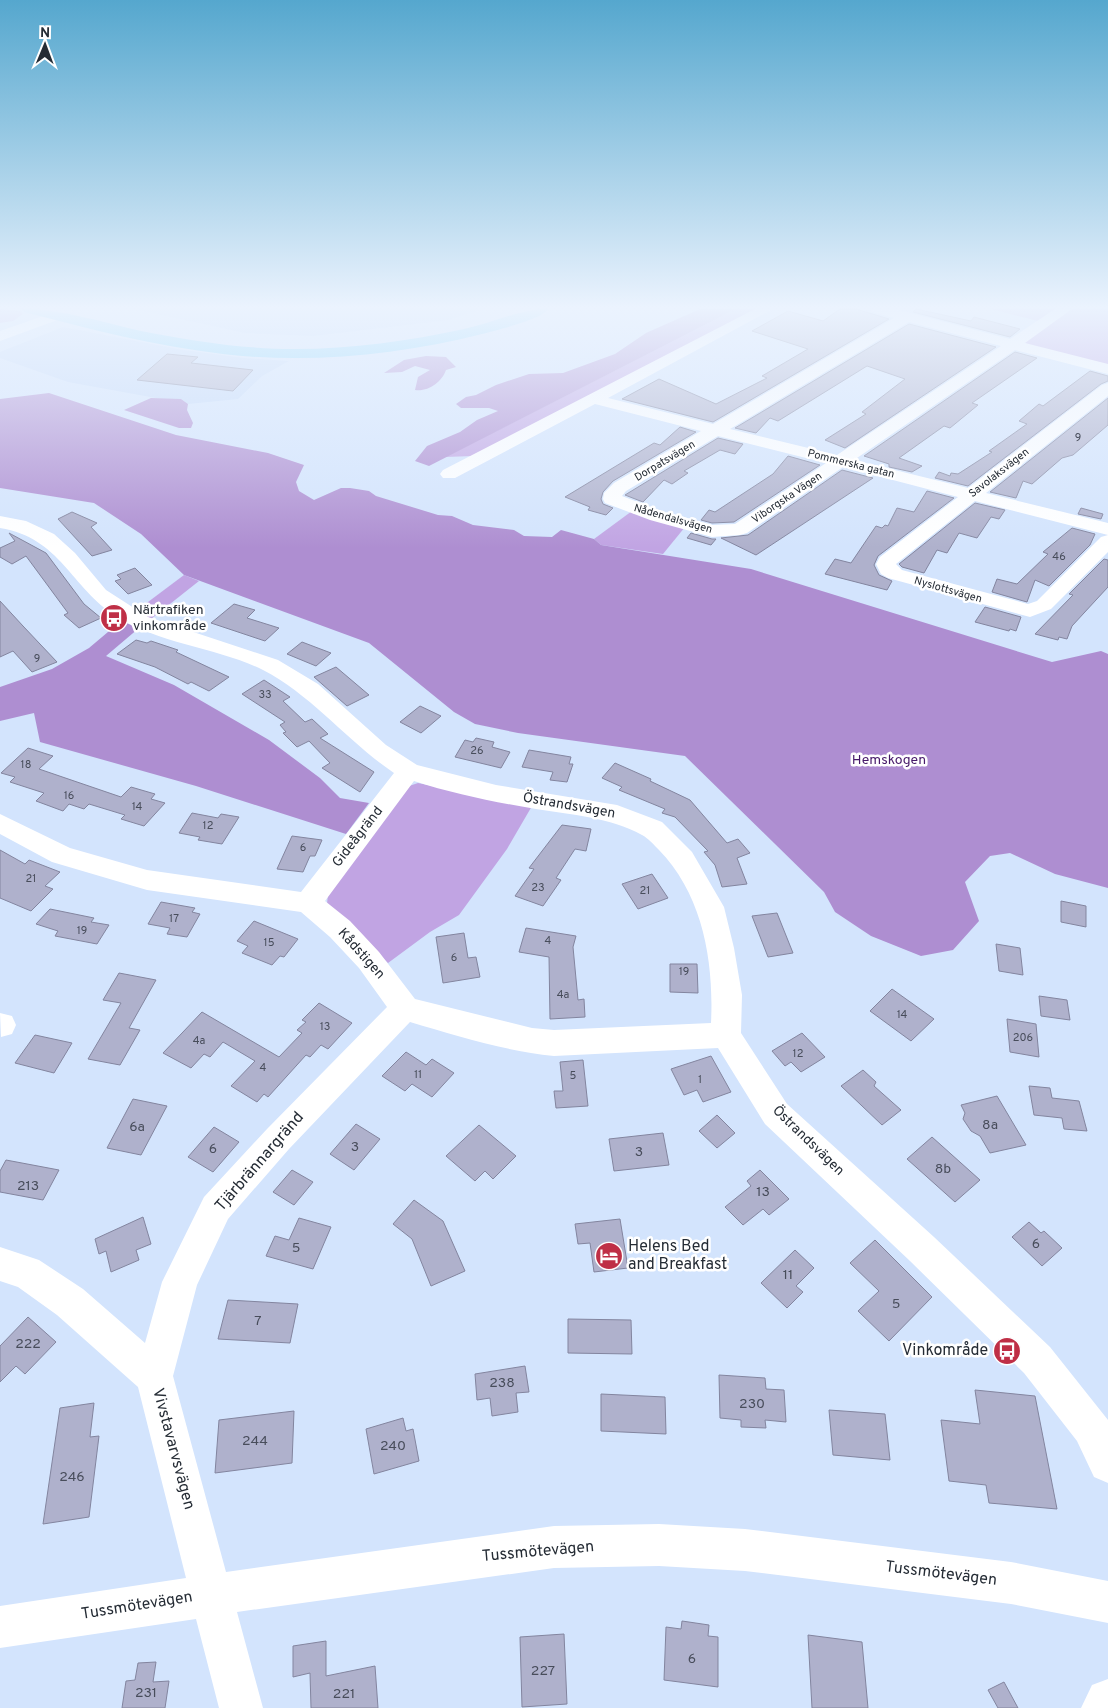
<svg xmlns="http://www.w3.org/2000/svg" width="1108" height="1708" viewBox="0 0 1108 1708" font-family="Overpass,sans-serif">
  <style>
    .built { fill: #c4d9f9 }
    .green { fill: #c1a4e3 }
    .forest { fill: #ae8ed1 }
    .building { fill: #afb1cc; stroke: #83859f }
    .lines { fill: none; stroke-linecap: round; stroke-linejoin: round }
    .minor { fill: #fff; fill-rule: evenodd }
    .major { fill: #82d4fa; fill-rule: evenodd }
    .labels { text-anchor: middle; dominant-baseline: central; stroke-width: 5; stroke-linejoin: round; paint-order: stroke }
    .number-label { font-size: 11px; fill: #484d5b }
    .far-street-label { font-size: 11px; fill: #252c35; stroke: #fff }
    .poi-label { font-size: 14px; fill: #252c35; stroke: #fff; text-anchor: start }
    .park-label { font-size: 14px; fill: #461969; stroke: #fff }
    .street-label { font-size: 14px; fill: #252c35; stroke: #fff }
    .near-number-label { font-size: 14px; fill: #484d5b }
    .near-street-label { font-size: 16px; fill: #252c35; stroke: #fff }
    .near-poi-label { font-size: 16px; fill: #252c35; stroke: #fff; text-anchor: start }
  </style>
  <rect width="100%" height="100%" fill="#d3e4fd"/>
  <g class="built">
    <path d="M134,309H482L449,320L313,336L245,333Z"/>
    <path d="M63,327L183,350L244,358L289,361L262,376L238,399L188,404L181,399L167,400L68,382L0,358V352Z"/>
  </g>
  <g class="green">
    <path d="M0,309L21,311L23,314L13,321L0,323Z"/>
    <path d="M736,309H757L473,456L445,457Z"/>
    <path d="M991,309H1108V366L1034,347L1023,342L1038,321Z"/>
    <path d="M632,511L685,527L663,554L601,545L594,539Z"/>
    <path d="M184,575L199,581L151,619L136,611Z"/>
    <path d="M418,783L532,806L507,849L459,915L430,932L388,963L327,904L328,894L406,787Z"/>
  </g>
  <g class="forest">
    <path d="M700,309H736L429,466L415,461L427,446L460,432L477,420L498,411L489,408H461L456,404L466,397L476,395L496,385L529,374L563,373L615,354L646,333Z"/>
    <path d="M426,356L446,357L456,367L446,370C442,382 428,392 415,390L418,377L430,370L415,366L402,372L384,373L404,360Z"/>
    <path d="M49,393L176,435L268,453L304,465L296,482L299,491L314,500L341,488H350L369,491L376,496L438,515L452,516L473,525L514,530L524,536L552,537L561,530L594,539L601,545L751,569L1052,662L1101,651L1108,654V888L1055,874L1010,853L990,856L965,882L979,921L953,950L921,956L871,936L835,912L824,892L685,756L518,733L475,724L454,712L369,643L184,575L141,534L94,503L0,488V399Z"/>
    <path d="M151,398L181,399L188,404L187,410L193,423L191,428H179L124,410Z"/>
    <path d="M121,621L139,628L106,656L174,685L269,740L320,778L340,798L369,803L346,834L196,786L40,742L34,713L0,721V687L52,669L89,648Z"/>
  </g>
  <g class="building">
    <path d="M840,309H856L889,319L713,422L622,399L659,379L716,404L767,378L762,376L808,349L752,331L788,311L823,321Z"/>
    <path d="M916,309L971,321L974,317L1020,329L1010,337L913,312Z"/>
    <path d="M909,324L996,347L845,448L825,440L866,414L862,412L905,379L867,366L778,421L770,418L756,433L735,428Z"/>
    <path d="M1015,352L1037,358L972,403L978,405L950,428L944,426L899,458L922,466L912,472L889,467V464L864,456Z"/>
    <path d="M167,354L198,357L191,363L253,370L233,391L137,380Z"/>
    <path d="M1090,371L1108,376V381L1101,384L968,486L935,478L939,472L950,476L951,473L958,474L992,452L989,451L1027,424L1019,421L1039,404L1043,406Z"/>
    <path d="M1108,398V425L1073,455L1062,458L1032,484L1023,481L1016,498L990,492Z"/>
    <path d="M680,427L696,432L613,481L603,492L601,499L603,504L613,508L606,515L588,510L590,507L565,497L654,443L660,445Z"/>
    <path d="M718,438L743,444L735,454L720,450L684,471L688,473L672,484L664,480L643,502L625,495Z"/>
    <path d="M788,456L820,465L734,522L712,523L701,520L709,510L715,512L773,474Z"/>
    <path d="M842,470L873,478L756,555L721,538L748,535Z"/>
    <path d="M927,491L954,498L878,556L874,565L879,575L892,581L887,590L825,574L835,559L851,563L876,526L882,528L885,525L888,526L897,508L914,512Z"/>
    <path d="M975,503L1005,510L999,519L991,517L977,538L959,533L947,553L937,550L924,573L902,567L899,564Z"/>
    <path d="M1081,508L1103,514L1101,519L1078,514Z"/>
    <path d="M72,512L97,523L91,527L112,550L92,556L58,519Z"/>
    <path d="M1072,528L1095,534L1090,545L1049,586L1035,580L1027,602L992,592L997,579L1017,584L1048,554L1043,552Z"/>
    <path d="M9,533L46,553L84,604L101,618L79,628L64,615L68,613L26,556L12,564L0,557V548L15,541Z"/>
    <path d="M691,533L712,539H716L711,545L687,538Z"/>
    <path d="M1104,559L1108,560V587L1072,626L1067,639L1059,637L1058,640L1035,634L1073,595L1069,594Z"/>
    <path d="M135,568L152,585L128,594L115,581L121,579L117,575Z"/>
    <path d="M0,601L23,626L57,662L32,672L13,651L0,657Z"/>
    <path d="M234,604L255,610L247,618L279,628L265,641L211,623Z"/>
    <path d="M985,607L1021,617L1016,631L1010,629L1009,631L975,622Z"/>
    <path d="M136,640L147,643L151,641L178,650L176,652L229,677L209,691L191,682L188,684L155,667L117,654Z"/>
    <path d="M302,642L331,653L316,666L287,654Z"/>
    <path d="M336,667L369,695L347,706L314,677Z"/>
    <path d="M264,680L290,697L283,701L305,722L312,719L328,734L320,738L374,772L360,792L322,768L330,763L309,741L297,747L283,733L286,732L280,725L285,722L242,694Z"/>
    <path d="M420,706L441,716L421,733L400,722Z"/>
    <path d="M476,738L494,742L492,747L510,752L501,768L455,757L465,740L473,742Z"/>
    <path d="M28,748L53,756L39,769L121,797L131,787L155,794L151,799L165,803L144,826L121,819L125,815L89,804L84,809L69,804L63,811L36,801L44,793L10,782L15,777L1,773Z"/>
    <path d="M529,750L571,757L569,764H573L567,782L550,780L553,772L522,767Z"/>
    <path d="M615,763L651,779L650,781L690,800L727,843L738,839L750,853L737,858L747,884L722,887L715,865L704,852L708,851L675,817L662,813L665,809L619,790L622,787L602,778Z"/>
    <path d="M192,813L218,818L221,814L239,817L222,844L198,840L200,837L179,833Z"/>
    <path d="M562,825L591,829L586,851L575,849L556,878L561,880L543,906L515,896L534,869L529,868Z"/>
    <path d="M292,836L322,840L315,856H310L303,872L277,869Z"/>
    <path d="M0,850L25,864L29,860L60,872L45,886L53,889L31,911L0,898Z"/>
    <path d="M652,874L668,898L638,909L622,884Z"/>
    <path d="M1061,901L1086,906V927L1061,922Z"/>
    <path d="M161,902L195,908L192,912L200,914L187,937L167,934L170,928L148,924Z"/>
    <path d="M50,909L94,918L91,922L109,925L97,944L55,936L58,931L36,924Z"/>
    <path d="M777,913L793,953L768,957L752,916Z"/>
    <path d="M254,921L298,939L284,957L280,956L272,965L242,953L248,946L237,941Z"/>
    <path d="M526,928L576,936L573,947L578,1000L584,999L585,1017L550,1019L549,957L519,952Z"/>
    <path d="M464,933L468,958L476,957L480,977L443,983L436,937Z"/>
    <path d="M996,944L1020,948L1023,975L999,971Z"/>
    <path d="M670,964H697L698,993L670,992Z"/>
    <path d="M119,973L156,980L129,1028L140,1030L120,1065L88,1059L121,1003L103,1000Z"/>
    <path d="M892,989L934,1019L911,1041L870,1011Z"/>
    <path d="M1039,996L1067,1000L1070,1020L1041,1016Z"/>
    <path d="M319,1003L352,1023L328,1049L321,1045L310,1057L306,1055L268,1097L264,1094L257,1102L231,1086L255,1061L223,1042L210,1057L204,1054L191,1068L163,1053L202,1012L279,1057L302,1033L297,1030L306,1022L302,1020Z"/>
    <path d="M1007,1019L1036,1024L1039,1057L1010,1052Z"/>
    <path d="M802,1033L825,1057L801,1072L791,1062L785,1066L772,1051Z"/>
    <path d="M35,1035L72,1043L54,1073L15,1063Z"/>
    <path d="M406,1052L426,1065L432,1059L454,1073L432,1097L412,1084L405,1091L382,1076Z"/>
    <path d="M711,1056L731,1092L703,1102L697,1090L684,1095L671,1069Z"/>
    <path d="M583,1060L588,1106L556,1108L554,1091H563L560,1062Z"/>
    <path d="M863,1070L876,1082L874,1086L901,1110L882,1125L841,1086Z"/>
    <path d="M1029,1086L1050,1088L1052,1098L1079,1101L1087,1131L1064,1129L1062,1118L1034,1115Z"/>
    <path d="M997,1096L1026,1145L990,1153L980,1136L971,1131L963,1119L965,1113L961,1105Z"/>
    <path d="M133,1099L167,1106L141,1155L107,1148Z"/>
    <path d="M717,1115L735,1133L717,1148L699,1131Z"/>
    <path d="M356,1124L380,1139L354,1170L330,1154Z"/>
    <path d="M479,1125L516,1156L493,1179L485,1171L475,1181L446,1156Z"/>
    <path d="M214,1127L239,1142L213,1172L188,1157Z"/>
    <path d="M663,1133L669,1165L614,1171L609,1139Z"/>
    <path d="M932,1137L980,1180L955,1202L907,1159Z"/>
    <path d="M6,1160L59,1170L43,1200L0,1192V1171Z"/>
    <path d="M292,1170L313,1182L294,1205L273,1192Z"/>
    <path d="M760,1170L789,1199L769,1215L763,1209L743,1225L725,1207L751,1186L747,1181Z"/>
    <path d="M414,1200L443,1221L465,1271L431,1286L412,1239L393,1224Z"/>
    <path d="M143,1217L151,1244L136,1250L139,1260L111,1272L106,1251L99,1254L95,1239Z"/>
    <path d="M299,1218L331,1227L313,1269L266,1256L275,1236L289,1240Z"/>
    <path d="M620,1219L628,1268L594,1272L590,1243L578,1244L575,1224Z"/>
    <path d="M1029,1222L1041,1233L1044,1231L1062,1248L1042,1266L1012,1237Z"/>
    <path d="M875,1240L932,1297L889,1341L858,1311L879,1291L850,1263Z"/>
    <path d="M795,1250L814,1268L796,1286L803,1292L787,1308L761,1283Z"/>
    <path d="M228,1300L298,1304L290,1343L218,1339Z"/>
    <path d="M28,1317L56,1342L25,1374L16,1366L0,1382V1346Z"/>
    <path d="M568,1319L631,1320L632,1354L568,1353Z"/>
    <path d="M525,1366L529,1392L516,1393L518,1412L492,1416L490,1398L477,1400L475,1374Z"/>
    <path d="M719,1375L765,1378L766,1389L784,1390L786,1422L765,1420L766,1428L741,1427V1420L720,1418Z"/>
    <path d="M975,1390L1035,1396L1057,1509L989,1503L986,1485L949,1481L941,1420L980,1424Z"/>
    <path d="M601,1394L665,1397L666,1434L601,1431Z"/>
    <path d="M94,1403L90,1437L99,1436L89,1517L43,1524L60,1408Z"/>
    <path d="M829,1410L885,1414L890,1460L833,1455Z"/>
    <path d="M294,1411L292,1463L215,1473L219,1420Z"/>
    <path d="M403,1418L406,1431L413,1429L419,1461L374,1474L366,1429Z"/>
    <path d="M682,1621L709,1625L708,1636L718,1637V1687L664,1680L666,1627L681,1629Z"/>
    <path d="M564,1634L567,1704L522,1707L520,1637Z"/>
    <path d="M808,1635L862,1642L868,1708H812Z"/>
    <path d="M326,1641V1676L375,1666L378,1708H311L310,1673L293,1677V1646Z"/>
    <path d="M156,1662L153,1682L169,1681L165,1708H122L126,1681L135,1680L138,1663Z"/>
    <path d="M1004,1682L1018,1708H998L988,1690Z"/>
  </g>
  <g class="lines">
    <g class="minor">
      <path d="M755,309H773L608,398L713,424L894,318L872,312L870,309H895L1010,339L1055,309H1072L1025,343L1108,364V374L1015,350L854,460L968,488L1102,385L1108,383V396L986,493L1108,523V535L975,501L896,564L902,570L1028,604L1037,601L1101,537L1108,535V552L1051,609L1030,617L888,578L881,574L876,564L880,557L958,497L843,467L747,533L740,535L712,537L650,520L605,503L603,499L604,493L614,483L701,431L595,404L455,478H443L440,474L443,470ZM909,322L1001,346L837,455L730,429ZM718,436L826,463L735,524L712,525L664,512L622,496L626,491Z"/>
      <path d="M55,312L60,313L62,316L60,319L0,341V331Z"/>
      <path d="M0,516L26,521L54,534L75,553L106,590L148,617L278,660L318,684L386,745L417,765L496,785L617,805L662,822L692,852L724,907L734,948L742,995L741,1033L787,1104L934,1237L1050,1347L1108,1420V1483L1094,1477L1077,1441L1024,1373L910,1261L765,1124L718,1048L554,1056C505,1051 457,1036 410,1022L289,1149L228,1219L197,1285L173,1376L226,1572L554,1526L659,1524L745,1529L1011,1562L1108,1581V1623L1011,1604L745,1571L659,1566L554,1568L237,1612L263,1708H219L196,1619L0,1648V1606L186,1578L138,1387L57,1315L18,1287L0,1281V1247L39,1260L83,1289L145,1343L162,1282L204,1197L267,1129L387,1007L359,968L330,937L301,912L147,890L52,862L0,834V814L70,848L147,870L301,892L394,773C348,742 313,696 263,670C219,648 160,644 117,617C70,587 61,538 0,528ZM414,781C454,794 494,802 536,809C571,815 610,817 642,835C648,838 654,845 659,850C703,895 714,962 711,1023L554,1030L532,1028L415,999L379,952L350,921L325,901Z"/>
      <path d="M0,1013L12,1016L16,1025L12,1034L1,1037Z"/>
      <path d="M1108,1679V1708H1081L1092,1685Z"/>
    </g>
    <path class="major" d="M22,309C62,309 101,322 141,331C191,341 243,349 295,349C352,349 409,341 464,329C493,323 519,309 548,309C541,320 496,330 482,334C398,355 310,364 223,354C156,346 89,329 24,312Z"/>
  </g>
  <linearGradient id="sky" x2="0" y2="1"><stop stop-color="#55a7ce"/><stop offset="0.56" stop-color="#ebf3fe"/><stop offset="1" stop-color="#ebf3fe" stop-opacity="0"/></linearGradient>
  <rect width="1108" height="548" fill="url(#sky)"/>
  <defs>
    <g id="bus-disc" transform="scale(1.4375)"><circle r="9.5" fill="#bf2f46" stroke="#fff"/><path d="M-5-6H5V4H4V6H2V4H-2V6H-4V4H-5ZM-3.5-4V0h7V-4ZM-3.5 1.2v1.5H-2V1.2ZM2 1.2v1.5H3.5V1.2Z" fill="#fff"/></g>
    <g id="hotel-disc" transform="scale(1.4375)"><circle r="9.5" fill="#bf2f46" stroke="#fff"/><path d="M-6-4.5h1.5V1H6V5H4.5V3h-9V5H-6ZM-4 0a1.8 1.8 0 1 1 3.6 0ZM.5 0V-2.5h3Q6-2.5 6 0Z" fill="#fff"/></g>
  </defs>
  <g fill-rule="evenodd">
    <use href="#bus-disc" x="114" y="618"/>
    <use href="#hotel-disc" x="609" y="1256"/>
    <use href="#bus-disc" x="1007" y="1351"/>
  </g>
  <g class="labels">
    <g class="number-label">
      <text x="1078" y="438">9</text>
      <text x="1059" y="557">46</text>
      <text x="37" y="659">9</text>
      <text x="265" y="695">33</text>
      <text x="477" y="751">26</text>
      <text x="26" y="765">18</text>
      <text x="69" y="796">16</text>
      <text x="137" y="807">14</text>
      <text x="208" y="826">12</text>
      <text x="303" y="848">6</text>
      <text x="31" y="879">21</text>
      <text x="538" y="888">23</text>
      <text x="645" y="891">21</text>
      <text x="174" y="919">17</text>
      <text x="82" y="931">19</text>
      <text x="548" y="941">4</text>
      <text x="269" y="943">15</text>
      <text x="454" y="958">6</text>
      <text x="684" y="972">19</text>
      <text x="563" y="995">4a</text>
      <text x="902" y="1015">14</text>
      <text x="325" y="1027">13</text>
      <text x="1023" y="1038">206</text>
      <text x="199" y="1041">4a</text>
      <text x="798" y="1054">12</text>
      <text x="263" y="1068">4</text>
      <text x="418" y="1075">11</text>
      <text x="573" y="1076">5</text>
      <text x="700" y="1080">1</text>
    </g>
    <g class="far-street-label">
      <text transform="translate(665 461) rotate(-31)">Dorpatsvägen</text>
      <text transform="translate(851 464) rotate(14)">Pommerska gatan</text>
      <text transform="translate(999 473) rotate(-38)">Savolaksvägen</text>
      <text transform="translate(787 498) rotate(-34)">Viborgska Vägen</text>
      <text transform="translate(673 519) rotate(16)">Nådendalsvägen</text>
      <text transform="translate(948 590) rotate(16)">Nyslottsvägen</text>
    </g>
    <g class="poi-label">
      <text x="133" y="610">Närtrafiken<tspan x="133" dy="16">vinkområde</tspan></text>
    </g>
    <g class="park-label">
      <text x="889" y="760">Hemskogen</text>
    </g>
    <g class="street-label">
      <text transform="translate(569 806) rotate(10)">Östrandsvägen</text>
      <text transform="translate(358 837) rotate(-52)">Gideågränd</text>
      <text transform="translate(361 954) rotate(48)">Kådstigen</text>
      <text transform="translate(808 1141) rotate(44)">Östrandsvägen</text>
    </g>
    <g class="near-number-label">
      <text x="990" y="1125">8a</text>
      <text x="137" y="1127">6a</text>
      <text x="355" y="1147">3</text>
      <text x="213" y="1149">6</text>
      <text x="639" y="1152">3</text>
      <text x="943" y="1169">8b</text>
      <text x="28" y="1186">213</text>
      <text x="763" y="1192">13</text>
      <text x="1036" y="1244">6</text>
      <text x="296" y="1248">5</text>
      <text x="788" y="1275">11</text>
      <text x="896" y="1304">5</text>
      <text x="258" y="1321">7</text>
      <text x="28" y="1344">222</text>
      <text x="502" y="1383">238</text>
      <text x="752" y="1404">230</text>
      <text x="255" y="1441">244</text>
      <text x="393" y="1446">240</text>
      <text x="72" y="1477">246</text>
      <text x="692" y="1659">6</text>
      <text x="543" y="1671">227</text>
      <text x="146" y="1693">231</text>
      <text x="344" y="1694">221</text>
    </g>
    <g class="near-street-label">
      <text transform="translate(260 1162) rotate(-49)">Tjärbrännargränd</text>
      <text transform="translate(173 1449) rotate(75)">Vivstavarvsvägen</text>
      <text transform="translate(538 1552) rotate(-5)">Tussmötevägen</text>
      <text transform="translate(941 1574) rotate(7)">Tussmötevägen</text>
      <text transform="translate(137 1606) rotate(-9)">Tussmötevägen</text>
    </g>
    <g class="near-poi-label">
      <text x="628" y="1247">Helens Bed<tspan x="628" dy="18">and Breakfast</tspan></text>
      <text x="988" y="1351" text-anchor="end">Vinkområde</text>
    </g>
  </g>
  <g transform="translate(45 45) rotate(1)" stroke="#ffffff" stroke-width="4" paint-order="stroke">
  <path d="M0-4L9 19L0 12L-9 19Z" fill="#252c35"/>
  <text y="-8" font-size="14" font-weight="bold" text-anchor="middle" fill="#252c35">N</text>
  </g>
</svg>
